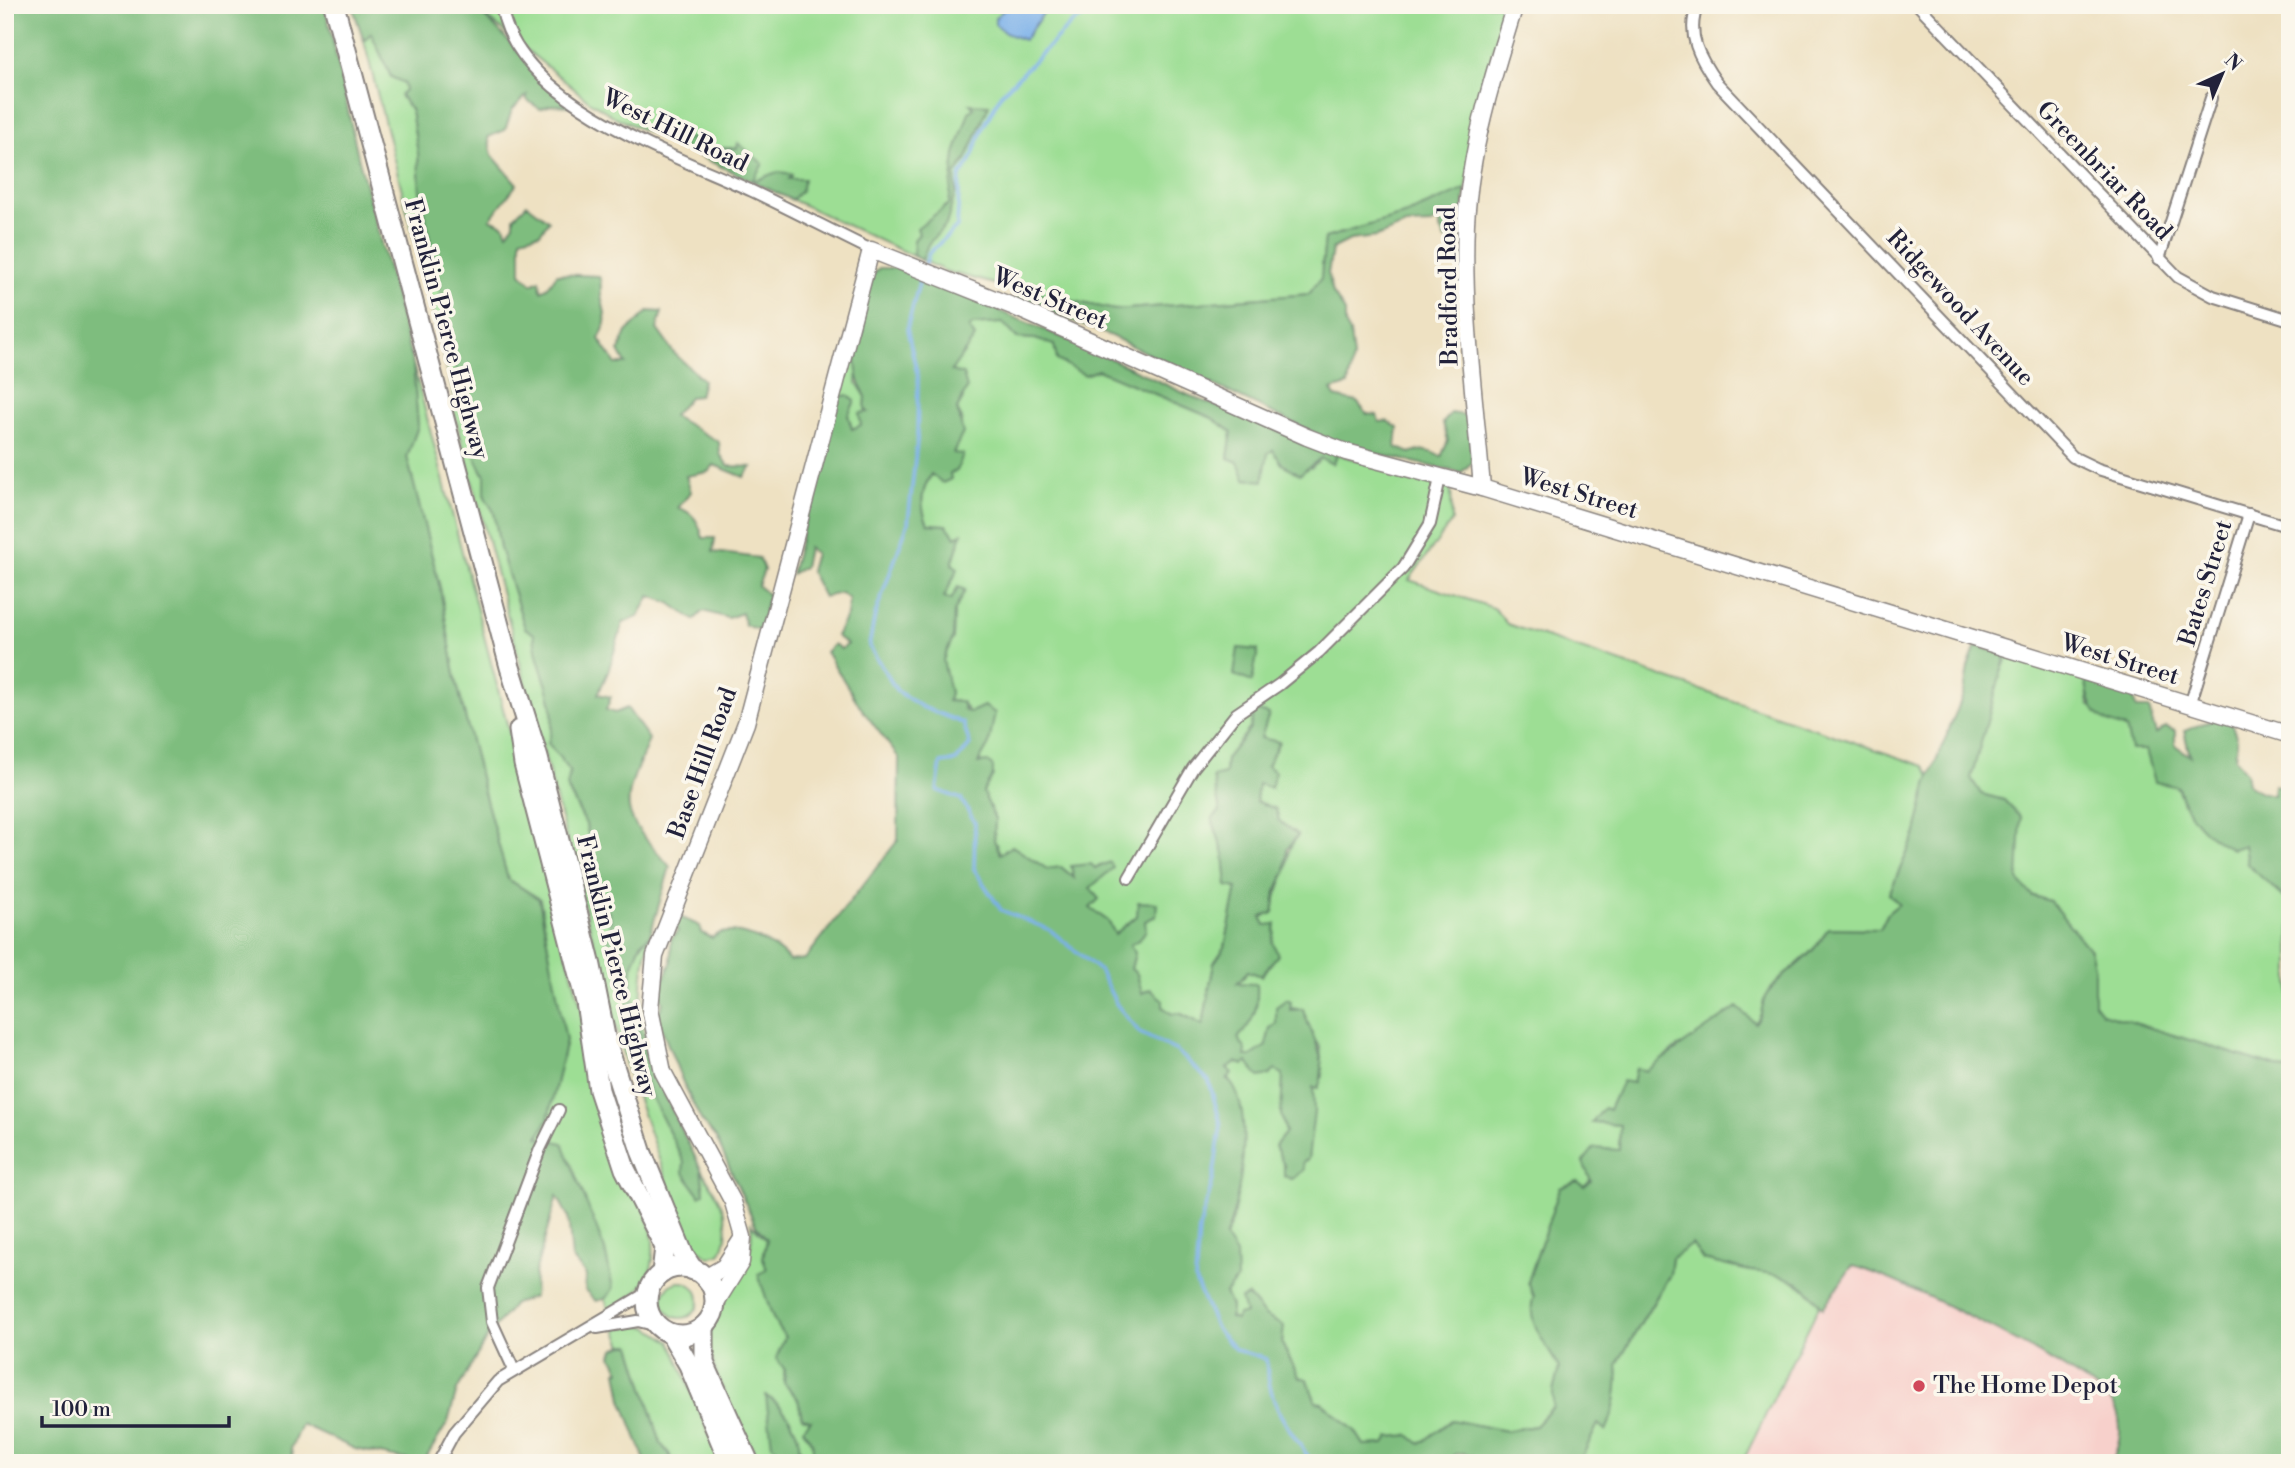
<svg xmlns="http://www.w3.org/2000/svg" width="2295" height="1468" viewBox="0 0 2295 1468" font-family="'Libre Bodoni',serif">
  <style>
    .built { fill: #f7d0cb }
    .green { fill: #9dde94; stroke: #608068; stroke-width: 2 }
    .forest { fill: #7ebd7e; stroke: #50705c; stroke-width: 2 }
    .water { fill: #7ab0e9; stroke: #4e6992; stroke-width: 2 }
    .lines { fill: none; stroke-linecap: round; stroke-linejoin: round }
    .stream { stroke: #7ab0e9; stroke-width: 3.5 }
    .street-casing { stroke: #88827e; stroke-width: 14 }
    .secondary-casing { stroke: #88827e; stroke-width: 19 }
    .highway-casing { stroke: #88827e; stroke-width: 23 }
    .street { stroke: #fff; stroke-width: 10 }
    .secondary { stroke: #fff; stroke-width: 16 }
    .highway { stroke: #fff; stroke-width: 19 }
    .poi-dot { fill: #d1495b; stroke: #fbf7ec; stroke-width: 2.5 }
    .labels { text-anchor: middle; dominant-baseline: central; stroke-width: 7; stroke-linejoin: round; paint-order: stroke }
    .street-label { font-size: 24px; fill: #22223b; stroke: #fbf7ec }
    .poi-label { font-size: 24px; fill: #22223b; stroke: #fbf7ec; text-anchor: start }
  </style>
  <rect width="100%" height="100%" fill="#fbf7ec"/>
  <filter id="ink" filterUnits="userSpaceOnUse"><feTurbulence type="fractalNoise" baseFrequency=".0143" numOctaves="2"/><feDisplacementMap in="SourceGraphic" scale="14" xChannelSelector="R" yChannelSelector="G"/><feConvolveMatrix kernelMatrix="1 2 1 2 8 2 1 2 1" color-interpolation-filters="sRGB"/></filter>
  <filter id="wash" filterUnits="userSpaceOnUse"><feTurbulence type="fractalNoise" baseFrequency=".00686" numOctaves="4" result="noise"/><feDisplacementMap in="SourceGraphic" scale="28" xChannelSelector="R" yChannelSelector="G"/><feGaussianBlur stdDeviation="1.57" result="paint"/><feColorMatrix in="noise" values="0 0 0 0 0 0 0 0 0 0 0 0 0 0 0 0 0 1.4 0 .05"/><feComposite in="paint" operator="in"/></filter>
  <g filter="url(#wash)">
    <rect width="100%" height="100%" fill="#eee1c2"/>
    <path class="built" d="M1851,1241L2161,1387L2213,1463H1742Z"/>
    <g class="green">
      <path d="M472,5H1507L1482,87L1466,189L1407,214L1325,238L1321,278L1309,294L1115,310L1006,287L945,271L615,117L589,101Z"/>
      <path d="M371,32L391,77L404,82L405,90L400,96L411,110L418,153L420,191L459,384L457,404L473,431L472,450L485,476V497L494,512L500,548L525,628L534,634C536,676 563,697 548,743L571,771L567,788L586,824L602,901L610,915L611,929L606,946L624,968L630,1026L642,1062L664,1117L704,1193L701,1169C718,1197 737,1223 720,1254L709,1257L700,1251L681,1228L670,1205L668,1184L627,1069L453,408L456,404L364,41Z"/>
      <path d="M1003,322L1017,338L1035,339L1054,345L1063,364L1080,370H1098L1212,418L1232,432L1228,458L1274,450L1311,468L1321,458L1337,454L1451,489L1452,521L1409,580L1494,608L1507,624L1924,766L1930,776L1916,833L1889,894L1899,904L1888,913L1880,929L1828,928C1811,961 1786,967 1767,994C1760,1003 1765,1014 1755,1023L1677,1047L1633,1084L1618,1090L1609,1110L1593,1123L1620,1125L1619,1151L1584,1186L1560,1188L1528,1282L1559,1368L1553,1392V1407L1535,1426L1506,1431L1452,1420L1420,1444L1364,1445L1355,1431L1322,1403H1316L1307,1380L1299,1377L1282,1344L1283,1326L1265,1316L1248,1296L1245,1313L1236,1320L1230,1318L1231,1306L1225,1293V1237L1233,1220L1242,1146L1227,1068L1236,1062L1244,1065L1247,1062L1266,1074L1275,1070L1283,1074L1282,1118L1286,1132L1275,1146L1284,1165V1176L1308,1159L1313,1087L1323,1077L1320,1047L1311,1036L1303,1009L1276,1007V1024L1270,1028L1266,1046L1251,1057L1244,1056L1238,1038C1255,1020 1258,1008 1257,984H1237L1248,971L1265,925L1261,917L1273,913C1275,898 1279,888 1285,874C1292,856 1283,854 1298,836L1279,821L1276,809L1256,801L1258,783L1271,788L1260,738L1250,728L1226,759L1225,774L1213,778L1220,811L1212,819L1224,854L1227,886L1237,888L1225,947L1214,963L1203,1025L1180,1013L1172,1014L1141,993L1137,974L1131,969L1135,953L1129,945L1140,939L1137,916L1115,934L1108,921L1089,908L1090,888L1112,868L1071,866L1075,878L1061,867L1047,869L1012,846L1001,855L994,840L995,819L983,792L993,775L978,763L989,744L962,702L948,701L950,693L942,660L953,638L954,612L965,590L958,587L951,600L944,597L958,569L952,564L961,534L956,538L946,525L928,524C919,505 921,491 932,474L950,473L962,454H953L962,419L957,409L963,399L950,371L975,337L969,329L972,325Z"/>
      <path d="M858,323L864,329L860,338L857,383L866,397L865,409L868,412L861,426L852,429L848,415L855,401L839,397Z"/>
      <path d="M413,364L578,996L652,1232C658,1274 646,1291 609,1310L605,1299L613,1289L554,1140L538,1138L548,1119L565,1045L540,899L508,879L483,789L456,680L440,588L407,457L418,426Z"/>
      <path d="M2009,653C2021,667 2065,672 2086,681L2089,705C2126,727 2171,761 2183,804L2244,845L2290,903V1071L2101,1013L2094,1003V965L2050,901L2033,896L2017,880L2004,800L1981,794L1970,777L2000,675Z"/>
      <path d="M650,935C638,987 639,1016 651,1068C634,1031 616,966 650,935Z"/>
      <path d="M751,1224L767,1240L763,1258L767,1270L759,1274L773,1318L785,1337L784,1383L798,1399L802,1418L811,1420L803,1429L813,1444V1463H806C797,1441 790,1420 774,1401L788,1463H760C744,1429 701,1365 711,1327C720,1288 757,1269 751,1224Z"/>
      <path d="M1692,1243L1703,1260L1751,1271L1783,1274L1808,1291L1820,1304L1742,1463H1579L1598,1424L1606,1430C1615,1411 1619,1386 1617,1364L1670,1275L1672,1258Z"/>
      <circle cx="681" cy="1300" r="18"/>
      <path d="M634,1325L648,1327L671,1342L721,1463H671L670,1455L661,1444L631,1345H623L616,1329Z"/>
    </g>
    <g class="forest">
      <path d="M5,5H325L358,156L413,364L418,426L407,457L440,588L456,680L483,789L508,879L539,899L566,1040L548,1119L538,1137L563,1143L605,1250L613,1289L605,1299L596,1301L585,1290L586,1275L572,1258L568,1216L557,1196L535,1273L534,1297L514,1304L488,1336L457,1390L448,1422L423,1463L355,1449L301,1424L291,1448L293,1463H5Z"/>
      <path d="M352,5H472C509,37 536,75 573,106L551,105L540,109L527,100V95L512,110L505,130L488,137L492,155L517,184L490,219L504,225L507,233L514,224V217L527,204L549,221L540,233L521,238V273L532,284L540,280L541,291L547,288L557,274L599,276C603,285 599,291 602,300C606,316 608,323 599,339L616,364H626L619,351L627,332L648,311L662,312L657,329L674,353L703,380L699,396L689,397L673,416L719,442L720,454L728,466L752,467L744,477L714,465L708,472L686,476L691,492L678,508C694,512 699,523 703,538H715L713,552L759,558L764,570L758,586L769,595L759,630L745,625L742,613L728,618L703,611L694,620L670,603L650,596L638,617L623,623L608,672L598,694L611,697L606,710L615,713L627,708L649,739C642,760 626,786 629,808C631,828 658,851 670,867L650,935L641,943L632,968L631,990L645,1055L701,1169L704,1193L700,1196L683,1172L684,1162L649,1092L630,1026L624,968L606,945L611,929L610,915L602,901L586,824L567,787L570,771L548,743C563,697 536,676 534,634L525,628L500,548L494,512L485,497V476L472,450L473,431L456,404L459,384L420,191L418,153L411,110L400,95L405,90L404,83L391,77L371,33L364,41Z"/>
      <path d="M970,104L989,105L966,160L955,175L956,191L946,225L928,244L922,260L913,256L914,240L919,234L917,228L949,204L955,154L969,112L974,108Z"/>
      <path d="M689,138L711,148H737L738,143L763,164L752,181C768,178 776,167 792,175L789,179H804L801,191L792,200L678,146Z"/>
      <path d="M1466,189L1460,239L1445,240L1440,229L1441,218L1432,224L1406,225L1376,237L1350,240L1332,249L1328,274L1333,293L1345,312V324L1350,333L1353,358L1348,385L1331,390L1335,397L1357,402L1367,414L1377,415L1379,422L1387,421L1398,428L1396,447L1410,453C1421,448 1431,451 1441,457L1448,441L1443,423L1451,413L1471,416V463L1461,473L1342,446L1111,336L1016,299L1018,289L1115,310L1309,294L1321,278L1325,238L1407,214Z"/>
      <path d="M879,268H896L1088,348L1188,395L1337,454L1332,464L1321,458L1300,474L1282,464L1273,450L1268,453L1263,481L1245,479L1238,462L1228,458L1232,432L1212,418L1098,370L1085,375L1057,360L1054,345L1035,339L1017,338L1003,323L972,325L969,329L975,337L951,371L963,374L967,388L957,409L963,433L953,453L963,454L957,471L950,473L951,479L943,483L931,474C921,492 919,505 928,524L946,525L956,537L962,534L952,564L958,568L944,597L951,600L958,587L965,590L954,612L953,638L943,660L950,693L948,701L962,702L965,711L971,712L984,706L995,713L989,744L978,763L988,762L993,767V775L983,792L995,819L994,840L1000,854L1012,846L1047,869L1061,867L1074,878L1071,866L1091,864L1095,868L1110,862L1113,868L1090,888L1099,899L1090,908L1108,921L1115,934L1137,916L1138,902L1157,903L1156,916L1145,921L1146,930L1140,939L1130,945L1135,953L1131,969L1137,974L1142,993L1150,989L1163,1000V1007L1172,1014L1179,1013L1203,1025L1214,963L1225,947L1237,888L1227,886L1224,854L1212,819L1220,811L1213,777L1225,774L1226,759L1250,729L1254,710L1269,714L1261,738L1279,742L1267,766L1275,772L1271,788L1258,784L1256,801L1276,809L1279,821L1298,835L1287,849L1286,871L1276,891L1273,913L1261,917L1265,925L1276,924L1273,943L1278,955L1261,976L1248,971L1237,983L1257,984C1258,1008 1255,1020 1238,1038L1246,1050L1245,1056H1251L1266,1046L1270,1028L1276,1024V1007L1287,999L1291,1001L1290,1010L1303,1009C1311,1036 1330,1060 1318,1088L1313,1087L1314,1112L1308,1159L1303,1163L1304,1170L1292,1179L1284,1176V1165L1275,1146L1286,1132L1281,1115L1283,1074L1275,1070L1270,1075L1259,1077L1247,1062L1244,1065L1236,1062L1227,1068L1232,1073L1227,1079C1257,1104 1240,1206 1225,1237L1236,1254L1237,1280L1225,1293L1231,1306L1230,1318L1236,1320L1238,1315L1245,1313L1241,1299L1248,1296L1265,1316L1284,1326L1282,1344L1299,1377L1307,1379L1316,1402L1322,1403L1355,1431L1364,1445L1385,1444L1389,1437L1409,1435L1420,1444L1452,1420L1506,1431L1535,1426L1553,1407V1392L1559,1368C1548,1347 1524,1320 1534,1296L1528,1282L1560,1188L1577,1181L1584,1186L1591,1181L1583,1162L1594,1148L1619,1150L1620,1125L1592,1123L1604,1108L1609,1110L1622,1081L1633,1083L1636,1068L1646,1071L1737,1007L1755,1023C1765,1014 1760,1003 1767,994C1787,968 1812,960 1828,928L1880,929L1888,913L1899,904L1889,894L1916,833L1928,781L1964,693L1968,667L1976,646L2006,655L1971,778L1981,794L2004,800L2021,818L2018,880L2033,896L2050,901L2090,950L2094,965V1003L2102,1013L2290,1071V1463H2111C2120,1444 2124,1428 2115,1407C2104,1380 1888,1272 1852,1266L1823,1308C1801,1277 1786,1276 1752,1271C1735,1269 1719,1263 1703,1260L1692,1244L1672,1258L1670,1274L1617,1364C1619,1386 1615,1411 1606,1431L1598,1424L1579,1463H1491L1464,1453L1454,1455L1450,1463H813V1444L803,1429L811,1420L802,1418L798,1399L784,1383L785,1370L776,1358L785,1337L773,1318L758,1274L767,1270L763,1258L767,1239L756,1226L716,1138L701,1120L684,1085L657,1017L663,1002L658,991L671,963V939L678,931L673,924L680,917L700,926L702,933L712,938C729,921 778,944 789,961L805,959L898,840L899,758L861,708L826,652L834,644L841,649L847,644L836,636L847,615L849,599L841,593L824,597L810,571L815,553L808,548L804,567L791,574L838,397L848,395L855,401L848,415L852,429L861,425L859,413L868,412L865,409L866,397C854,375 852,353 864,329L858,323L869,278Z"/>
      <path d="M1238,648L1258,650L1252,682L1234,675Z"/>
      <path d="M2086,681L2133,694L2136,709H2149L2156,734L2166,727L2175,731V745L2190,756L2184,731L2218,718L2231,722L2237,739L2235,758L2246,773L2248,784L2260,792L2273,795L2274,785L2286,788L2290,784V903L2247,864L2244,845L2232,849C2205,836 2186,816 2178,787L2155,782L2146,750H2131L2126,728C2097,722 2089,709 2086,681Z"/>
      <path d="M623,1345H631L661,1444L670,1455L671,1463H646L622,1399L617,1371H620L612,1356L614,1349Z"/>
      <path d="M766,1396C784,1405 802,1432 799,1452L806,1463H788V1458L772,1445Z"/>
    </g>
    <path class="water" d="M1008,5H1042L1045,11L1024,40L1005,33L995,24V18Z"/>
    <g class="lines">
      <g class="stream">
        <path d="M925,265L929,253L957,227L960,176L970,162L983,128L1001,94L1073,22L1114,5"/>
        <path d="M921,275L907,329L918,377L917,441L908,523L875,615L869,646L897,691L922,707L963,723L970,745L956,761L941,763L937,790L961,799L975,823L974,869L1001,910L1050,930L1099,970L1117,1005L1140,1033L1177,1051L1209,1081L1221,1125L1213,1180L1199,1229L1195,1281L1217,1330L1236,1350L1266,1359C1269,1407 1286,1425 1313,1463"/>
      </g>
    </g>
  </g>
  <g filter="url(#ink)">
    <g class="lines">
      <g class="street-casing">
        <g id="street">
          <path d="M501,5C516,103 675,155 752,191C792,210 832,231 871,250"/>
          <path d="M1698,5C1685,34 1700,59 1717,83L2073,457L2098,469L2290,527"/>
          <path d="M1918,5L2178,277L2213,296L2290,320"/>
          <path d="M2159,259L2211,98"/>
          <path d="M2190,705L2249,514"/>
          <path d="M1129,878L1193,768L1236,714L1280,684L1319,652L1403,568L1430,524L1440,478"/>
          <path d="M597,1328L638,1321L658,1326"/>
          <path d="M514,1370L492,1322L488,1288L540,1149L559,1110"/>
          <path d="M438,1463L454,1433L498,1381L648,1292"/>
        </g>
      </g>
      <g class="secondary-casing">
        <g id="secondary">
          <path d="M1482,488C1475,400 1462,310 1466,223C1470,148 1493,76 1515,5"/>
          <path d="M705,1278L724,1267L742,1239"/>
          <path d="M715,1304L741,1262L743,1237L733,1202L663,1072L650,1009L655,956L746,723L871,250L1012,306L1307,437L1346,452L1482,488L2290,735"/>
        </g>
      </g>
      <g class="highway-casing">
        <g id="highway">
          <path d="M334,5L510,667L538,758L591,966L606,1041L641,1151L684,1256L693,1270"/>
          <path d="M519,730L524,764L586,1002L599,1090L625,1169L665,1247L662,1273"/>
          <circle cx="681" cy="1301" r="34"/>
          <path d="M704,1326V1363L749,1463"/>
          <path d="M671,1334L689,1365L730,1463"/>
        </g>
      </g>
      <use href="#street" class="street"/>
      <use href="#secondary" class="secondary"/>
      <use href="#highway" class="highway"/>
    </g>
  </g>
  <circle class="poi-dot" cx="1919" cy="1386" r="7"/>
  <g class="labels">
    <g class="street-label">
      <text transform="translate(675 131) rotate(26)">West Hill Road</text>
      <text transform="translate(2104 171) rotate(46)">Greenbriar Road</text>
      <text transform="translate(1449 286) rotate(-91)">Bradford Road</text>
      <text transform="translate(1050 299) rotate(23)">West Street</text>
      <text transform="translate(1960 308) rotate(47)">Ridgewood Avenue</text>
      <text transform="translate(446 329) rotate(75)">Franklin Pierce Highway</text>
      <text transform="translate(1579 494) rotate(17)">West Street</text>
      <text transform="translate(2206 583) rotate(-73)">Bates Street</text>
      <text transform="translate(2120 660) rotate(17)">West Street</text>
      <text transform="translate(703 763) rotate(-70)">Base Hill Road</text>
      <text transform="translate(616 966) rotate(76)">Franklin Pierce Highway</text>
    </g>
    <g class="poi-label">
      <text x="1933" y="1386">The Home Depot</text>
    </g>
  </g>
  <rect width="2295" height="1468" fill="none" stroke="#fbf7ec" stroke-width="28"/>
  <g transform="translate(2222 74) rotate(44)" stroke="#fbf7ec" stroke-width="5" paint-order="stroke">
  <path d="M0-5L12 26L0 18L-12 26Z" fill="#22223b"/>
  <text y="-10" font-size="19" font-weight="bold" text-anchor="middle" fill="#22223b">N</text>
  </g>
  <path d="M42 1416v10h187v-10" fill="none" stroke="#22223b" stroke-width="3.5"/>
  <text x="52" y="1416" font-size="21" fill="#22223b" stroke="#fbf7ec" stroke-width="5" paint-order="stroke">100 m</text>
</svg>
